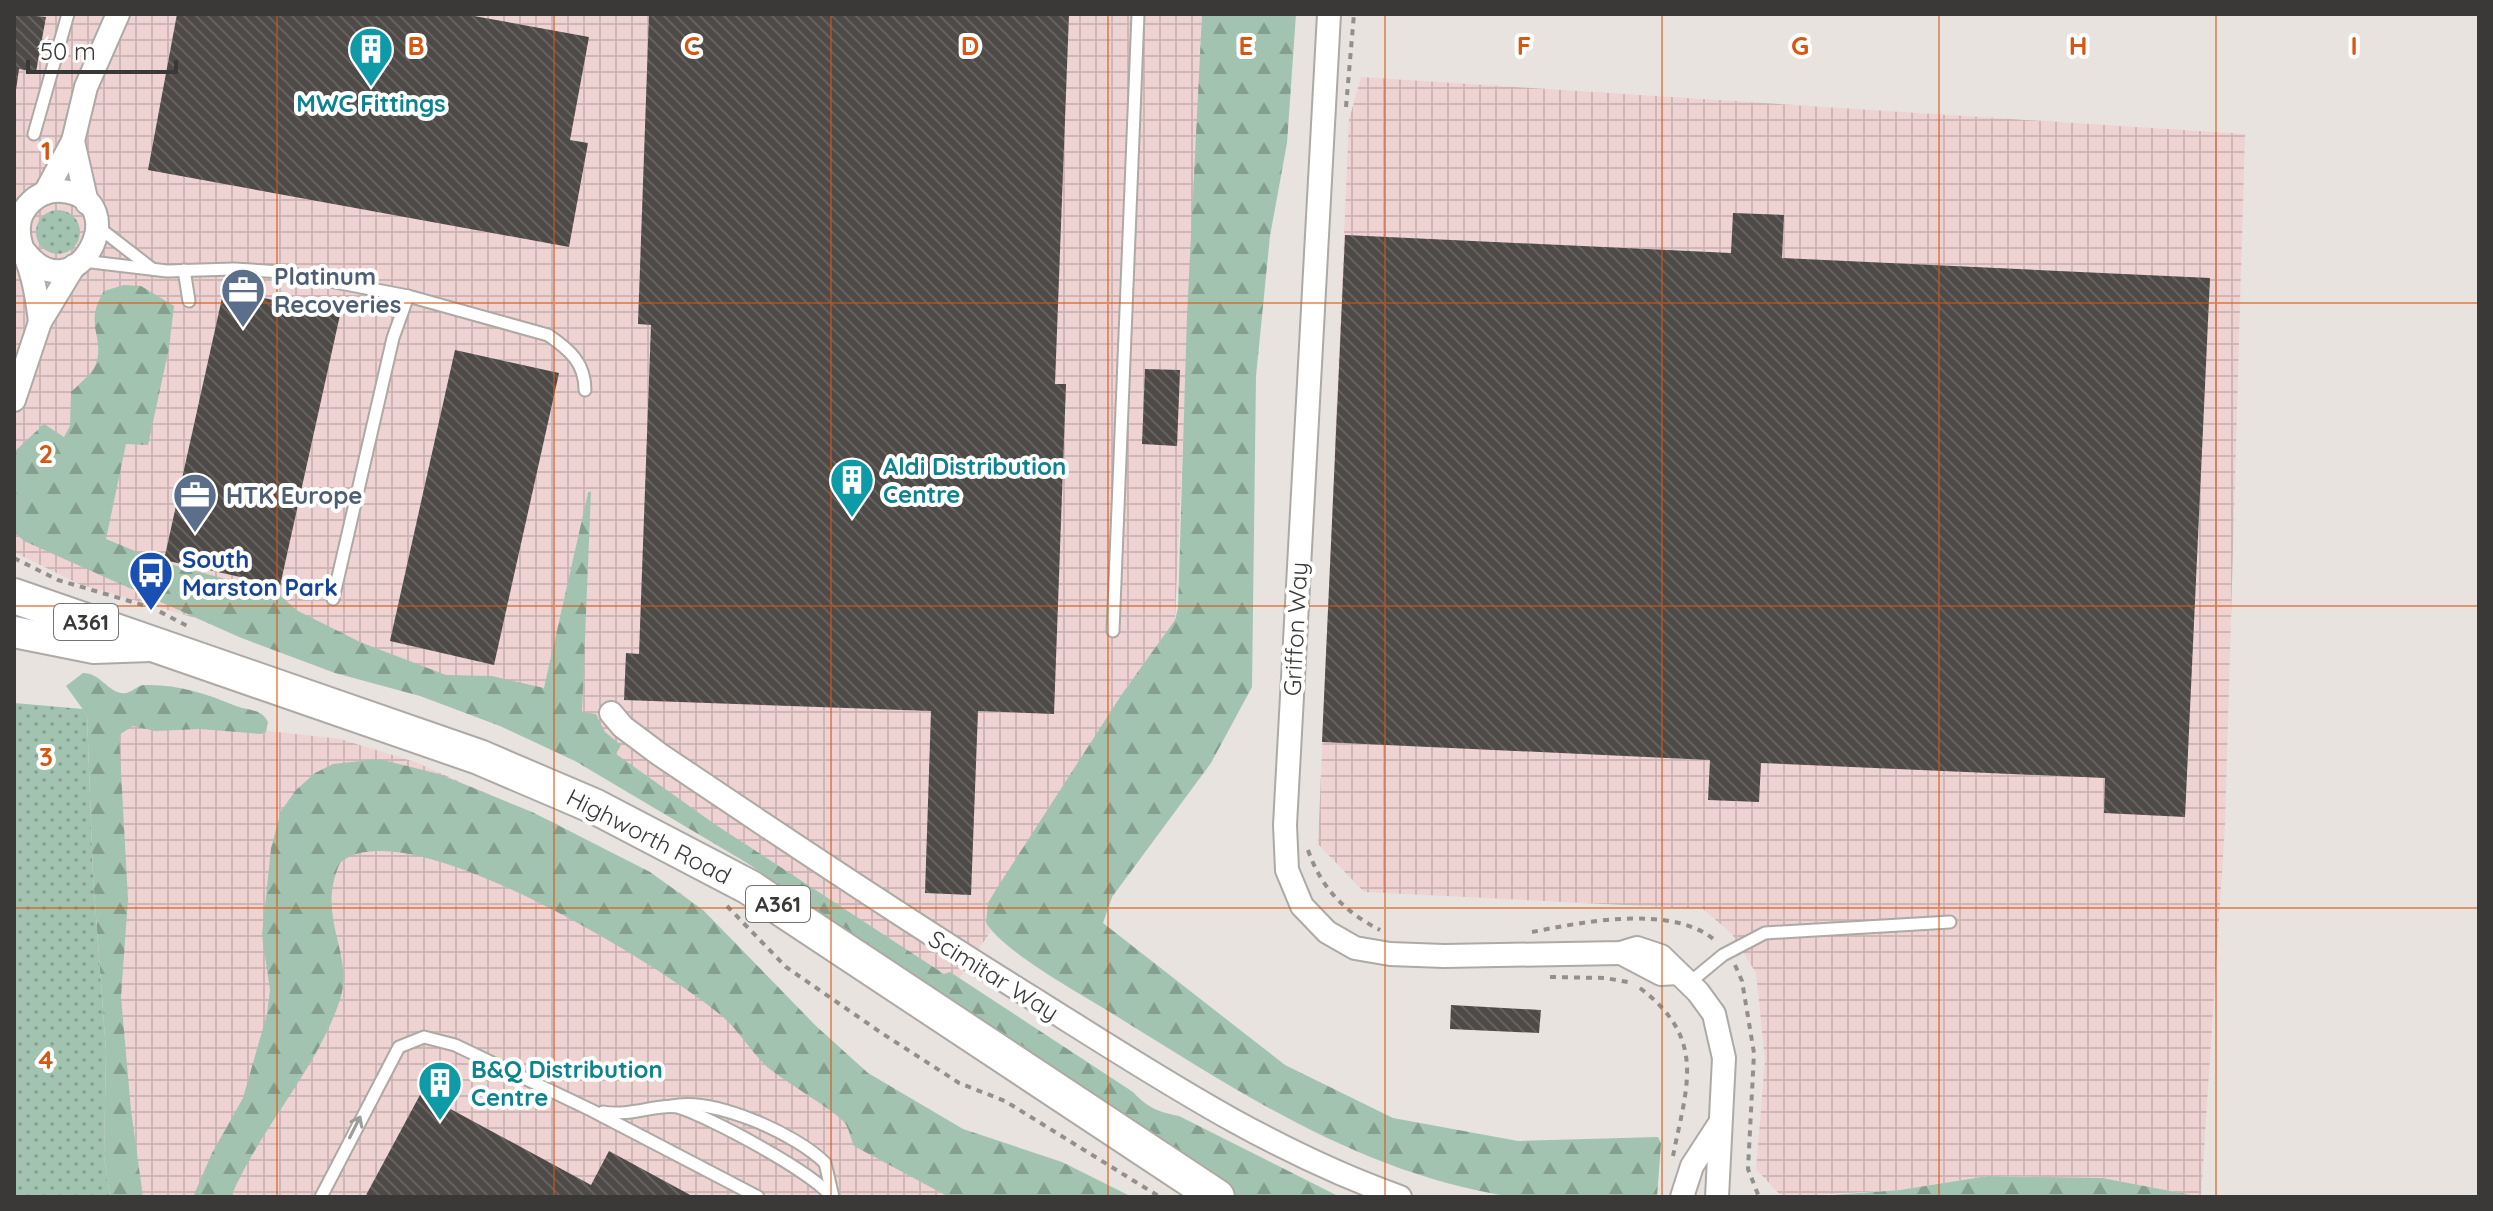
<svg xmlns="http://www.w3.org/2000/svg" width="2493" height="1211" viewBox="0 0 2493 1211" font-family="Quicksand,sans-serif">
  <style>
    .industrial { fill: url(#industrial-grid) }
    .grass { fill: url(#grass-dots) }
    .forest { fill: url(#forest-firs) }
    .building { fill: url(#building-back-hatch) }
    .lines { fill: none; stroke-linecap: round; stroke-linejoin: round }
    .lane-casing { stroke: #ada9a5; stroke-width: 15 }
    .street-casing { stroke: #ada9a5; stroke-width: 26 }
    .secondary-casing { stroke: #ada9a5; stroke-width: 34 }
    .primary-casing { stroke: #ada9a5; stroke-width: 38 }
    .path { stroke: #928f8c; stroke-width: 4; stroke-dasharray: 6 6; stroke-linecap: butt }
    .lane { stroke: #fff; stroke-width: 11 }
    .street { stroke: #fff; stroke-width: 22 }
    .secondary { stroke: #fff; stroke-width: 30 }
    .primary { stroke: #fff; stroke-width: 34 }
    .oneway { stroke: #9c9c9b }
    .grid { fill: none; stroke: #d75610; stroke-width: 2; stroke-opacity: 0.55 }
    .labels { text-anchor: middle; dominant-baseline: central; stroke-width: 8; stroke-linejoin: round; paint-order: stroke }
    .shield { fill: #fff; stroke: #757473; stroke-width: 2 }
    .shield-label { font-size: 22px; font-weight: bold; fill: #3a3937 }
    .culture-label { font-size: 24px; font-weight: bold; fill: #0d838f; stroke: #fff; text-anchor: start }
    .service-label { font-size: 24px; font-weight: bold; fill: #4e5e75; stroke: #fff; text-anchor: start }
    .transit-label { font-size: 24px; font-weight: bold; fill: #164399; stroke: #fff; text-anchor: start }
    .street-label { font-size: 24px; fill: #3a3937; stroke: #fff }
    .grid-label { font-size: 26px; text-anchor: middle; font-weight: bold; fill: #d75610; stroke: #fff; stroke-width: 8; stroke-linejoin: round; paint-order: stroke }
  </style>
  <defs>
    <pattern id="industrial-grid" width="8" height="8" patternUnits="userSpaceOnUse" patternTransform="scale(2)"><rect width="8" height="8" fill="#eed3d2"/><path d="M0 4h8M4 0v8" fill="none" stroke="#cdb6b5"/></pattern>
    <pattern id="grass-dots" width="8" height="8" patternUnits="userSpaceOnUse" patternTransform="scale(2)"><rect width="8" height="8" fill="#a2c3af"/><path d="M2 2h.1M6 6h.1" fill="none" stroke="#859f8f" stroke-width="1.8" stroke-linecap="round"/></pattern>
    <pattern id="forest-firs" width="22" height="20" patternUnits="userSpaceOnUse" patternTransform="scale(2)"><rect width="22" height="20" fill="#a2c3af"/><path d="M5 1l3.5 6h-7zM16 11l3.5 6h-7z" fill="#859f8f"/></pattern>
    <pattern id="building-back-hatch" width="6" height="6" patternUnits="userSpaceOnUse" patternTransform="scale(2)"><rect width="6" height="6" fill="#4e4a47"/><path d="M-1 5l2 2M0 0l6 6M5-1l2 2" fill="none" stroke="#666260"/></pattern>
  </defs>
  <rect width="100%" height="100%" fill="#e8e3df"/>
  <g class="industrial">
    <path d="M14,14H1202L1175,620L1122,694L986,923L991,931L949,993L582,756L411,681L79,584L14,552Z"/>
    <path d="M1361,77L2245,134L2225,826L2201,1197L2101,1178L1988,1176L1900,1190L1782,1197L1756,1169L1765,1060L1756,973L1732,934L1703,909L1364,892L1318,844L1349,120Z"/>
    <path d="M103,712L340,739L415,762L555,823L684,895L879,1095L1105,1197H129Z"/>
  </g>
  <g class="grass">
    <circle cx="58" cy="232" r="22"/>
    <path d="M14,703L83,709L87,715L93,876L106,1051L104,1156L110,1197H14Z"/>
  </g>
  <g class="forest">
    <path d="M1202,14H1296L1287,143L1270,236L1256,376L1252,687L1211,763L1112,897L1103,923L1285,1065L1393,1118L1518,1141L1658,1137L1661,1143L1657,1197C1612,1197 1556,1203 1512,1197C1359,1173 1241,1093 1113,1014C1081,994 1005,953 986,923L988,903L997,888L1122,694L1175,620L1178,608L1187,316Z"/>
    <path d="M124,285L141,286L174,306L169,348L148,445L126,444L106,539L162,562L277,593L298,611L360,642L446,675L492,676L544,688L588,493L591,491L582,712L596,714L605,732L621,745L616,754L716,825L944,974L950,972L1133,1092C1147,1107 1158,1112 1179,1116L1340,1197H1238L747,863L575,761L500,726L420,696L335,673L239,637L24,541L14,532V452L44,424L64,437L70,426L71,392C79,384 92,374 96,364C105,335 83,325 104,291Z"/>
    <path d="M83,673C100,673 106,690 121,693C131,695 135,686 144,685C177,684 205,693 236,706C249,711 261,708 268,722L266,732L261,734L200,729L155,731L133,726L119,735L128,899L121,997L131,1110L143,1197H110L104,1156L106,1051L93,876L87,715L66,686Z"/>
    <path d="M379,759L439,774L532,812L650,872L703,910L816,1026L868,1073L963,1129L1062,1162L1132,1197H949L854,1146C851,1139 849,1129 845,1123C837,1112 782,1080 766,1066C750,1050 739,1031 722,1016C666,969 405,806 340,863C315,918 355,953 340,1000C316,1071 260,1128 231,1197H193L212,1153L243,1098L267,1014L270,990L262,935L271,848L281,811L296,790L315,773L333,764Z"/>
    <path d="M1988,1176L2102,1178L2202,1197H1806L1900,1190Z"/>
  </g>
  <g class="building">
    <path d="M14,14L46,17L36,72L19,69L16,90Z"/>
    <path d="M177,14H463L589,37L570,140L588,143L569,247L148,170Z"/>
    <path d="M649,14H1069L1055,384H1066L1054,714L978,711L971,895L925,893L931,711L624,700L626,653L639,654L651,325L638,324Z"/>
    <path d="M1733,213L1784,215L1782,258L2210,278L2185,817L2104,813L2105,778L1761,763L1759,802L1708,800L1710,760L1322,742L1345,235L1731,253Z"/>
    <path d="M224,289L340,315L280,586L164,560Z"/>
    <path d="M455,350L559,373L494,665L390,641Z"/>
    <path d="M1145,369L1180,370L1177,446L1142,444Z"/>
    <path d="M1451,1005L1541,1010L1539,1033L1450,1029Z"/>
    <path d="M421,1093L591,1185L609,1151L694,1197H365Z"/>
  </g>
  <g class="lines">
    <g class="lane-casing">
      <g id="lane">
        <path d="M34,134L68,14"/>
        <path d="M98,227L151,268"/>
        <path d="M83,261L167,271L234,269L282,272L408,296L548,335C570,350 585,363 585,390"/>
        <path d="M184,270L189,301"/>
        <path d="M333,599L393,338L408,296"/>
        <path d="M1113,631L1138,14"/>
        <path d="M1689,983L1723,955L1765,933L1950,922"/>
        <path d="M672,1106C714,1097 796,1134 825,1163L833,1197"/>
        <path d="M603,1112C629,1117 660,1103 677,1107C704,1114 817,1174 831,1197"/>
        <path d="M321,1197L399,1047L424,1037L455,1045L591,1110L758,1197"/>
      </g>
    </g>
    <g class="street-casing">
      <g id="street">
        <path d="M1329,14L1285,825L1287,870L1302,906L1327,932L1355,948L1390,954L1444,956L1621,953L1637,948L1661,956L1698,992L1714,1014L1724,1058L1717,1197"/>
        <path d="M73,141L87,203"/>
        <path d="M45,193L73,141L86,87L118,14"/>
        <path d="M25,252C76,317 137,198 62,191C38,189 17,209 19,232C19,246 28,260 31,273C36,289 38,305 40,322"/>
        <path d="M14,400L40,322L74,266"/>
        <path d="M611,713L623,727L659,754C776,833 893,911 1013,986C1139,1064 1259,1147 1400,1197"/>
        <path d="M1621,953L1661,974L1678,973"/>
        <path d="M1682,1197L1692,1166L1718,1126"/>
      </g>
    </g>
    <g class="secondary-casing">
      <path id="secondary" d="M14,632L94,648L151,646"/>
    </g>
    <g class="primary-casing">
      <path id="primary" d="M14,596L479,757L596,807L749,887L1217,1197"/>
    </g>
    <g class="path">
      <path d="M1346,107L1354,14"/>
      <path d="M14,558L58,580L153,608L191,628"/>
      <path d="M1308,850C1321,888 1345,912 1380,930"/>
      <path d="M727,906L786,967L883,1034L959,1083L1005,1101L1160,1197"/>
      <path d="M1532,932C1583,922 1674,903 1717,942"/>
      <path d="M1735,965L1742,981L1754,1053L1748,1169L1759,1197"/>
      <path d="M1550,977L1605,978L1628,982"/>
      <path d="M1640,988C1707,1039 1687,1085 1673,1156"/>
    </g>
    <use href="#lane" class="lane"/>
    <use href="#street" class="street"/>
    <use href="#secondary" class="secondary"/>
    <use href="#primary" class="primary"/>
  </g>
  <defs><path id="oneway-shaft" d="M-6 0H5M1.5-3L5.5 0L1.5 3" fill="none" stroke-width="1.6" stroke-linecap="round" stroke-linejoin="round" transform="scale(2)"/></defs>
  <use class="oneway" href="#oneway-shaft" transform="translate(355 1127) rotate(-63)"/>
  <path class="grid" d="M277,14V1197M554,14V1197M831,14V1197M1108,14V1197M1385,14V1197M1662,14V1197M1939,14V1197M2216,14V1197M14,303H2479M14,606H2479M14,908H2479"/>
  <defs>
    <g id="building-pin" transform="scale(2.3)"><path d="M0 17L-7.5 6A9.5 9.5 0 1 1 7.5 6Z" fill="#0f9aa8" stroke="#fff"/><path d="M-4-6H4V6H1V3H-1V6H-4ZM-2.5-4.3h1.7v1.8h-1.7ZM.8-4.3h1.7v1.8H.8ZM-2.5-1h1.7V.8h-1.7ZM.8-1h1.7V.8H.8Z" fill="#fff"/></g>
    <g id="office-pin" transform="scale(2.3)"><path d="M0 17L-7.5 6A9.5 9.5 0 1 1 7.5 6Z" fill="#5c6f8a" stroke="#fff"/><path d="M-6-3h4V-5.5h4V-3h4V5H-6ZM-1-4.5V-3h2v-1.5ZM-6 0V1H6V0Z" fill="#fff"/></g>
    <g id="bus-pin" transform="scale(2.3)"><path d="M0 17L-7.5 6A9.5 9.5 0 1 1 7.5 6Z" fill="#1a4fb4" stroke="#fff"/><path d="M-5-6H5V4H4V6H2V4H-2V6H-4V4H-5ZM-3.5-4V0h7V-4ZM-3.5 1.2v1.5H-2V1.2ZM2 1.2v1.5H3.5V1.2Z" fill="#fff"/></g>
  </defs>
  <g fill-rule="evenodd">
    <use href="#building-pin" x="371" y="49"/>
    <use href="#office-pin" x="243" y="290"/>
    <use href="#building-pin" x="852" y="480"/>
    <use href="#office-pin" x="195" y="495"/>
    <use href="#bus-pin" x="151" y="573"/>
    <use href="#building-pin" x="440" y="1083"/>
  </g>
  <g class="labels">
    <g class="shield">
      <rect x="54" y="604" width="64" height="36" rx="6"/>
      <rect x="746" y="886" width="64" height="36" rx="6"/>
    </g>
    <g class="shield-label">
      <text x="86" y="622">A361</text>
      <text x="778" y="904">A361</text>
    </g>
    <g class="culture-label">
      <text x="371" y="103" text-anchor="middle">MWC Fittings</text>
      <text x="883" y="466">Aldi Distribution<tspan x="883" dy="28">Centre</tspan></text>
      <text x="471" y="1069">B&amp;Q Distribution<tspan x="471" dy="28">Centre</tspan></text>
    </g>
    <g class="service-label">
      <text x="274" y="276">Platinum<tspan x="274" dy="28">Recoveries</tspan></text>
      <text x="226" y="495">HTK Europe</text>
    </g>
    <g class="transit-label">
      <text x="182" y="559">South<tspan x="182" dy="28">Marston Park</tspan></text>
    </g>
    <g class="street-label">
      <text transform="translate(1295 629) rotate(-87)">Griffon Way</text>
      <text transform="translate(649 836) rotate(27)">Highworth Road</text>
      <text transform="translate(994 975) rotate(32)">Scimitar Way</text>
    </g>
  </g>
  <g class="grid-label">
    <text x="416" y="55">B</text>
    <text x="692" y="55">C</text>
    <text x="970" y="55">D</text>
    <text x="1246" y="55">E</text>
    <text x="1524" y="55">F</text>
    <text x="1800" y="55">G</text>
    <text x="2078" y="55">H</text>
    <text x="2354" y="55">I</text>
    <text x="46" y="160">1</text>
    <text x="46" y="463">2</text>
    <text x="46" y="766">3</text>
    <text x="46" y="1069">4</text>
  </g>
  <rect width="2493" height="1211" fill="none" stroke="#3a3937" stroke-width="32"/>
  <path d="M28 60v12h148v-12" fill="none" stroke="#3a3937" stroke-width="4"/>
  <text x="40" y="60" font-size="24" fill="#3a3937" stroke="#ffffff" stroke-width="6" paint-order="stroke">50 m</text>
</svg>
